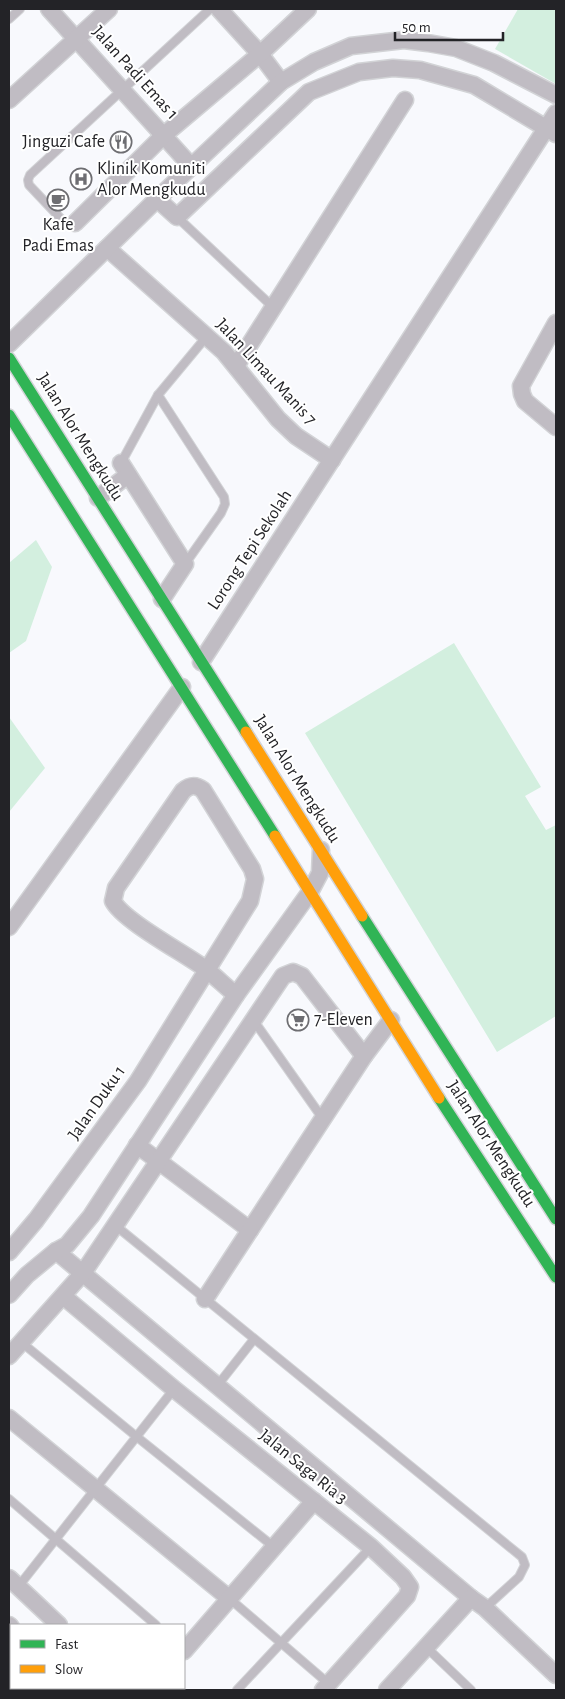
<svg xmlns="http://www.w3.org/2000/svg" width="565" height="1699" viewBox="0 0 565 1699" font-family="'Alegreya Sans',sans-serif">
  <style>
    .green { fill: #d3efdf }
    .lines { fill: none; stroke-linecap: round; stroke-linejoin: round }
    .lane-casing { stroke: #d2d3d6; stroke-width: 10 }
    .street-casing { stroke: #d2d3d6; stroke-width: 19 }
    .fast-casing { stroke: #d2d3d6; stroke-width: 14 }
    .slow-casing { stroke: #d2d3d6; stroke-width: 14 }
    .lane { stroke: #c0bcc3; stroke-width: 8 }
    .street { stroke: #c0bcc3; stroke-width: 16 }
    .fast { stroke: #30b455; stroke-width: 11 }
    .slow { stroke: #ff9f0a; stroke-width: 11 }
    .labels { text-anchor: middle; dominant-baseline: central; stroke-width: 4; stroke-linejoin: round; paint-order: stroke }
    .street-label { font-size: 18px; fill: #232327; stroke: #fff }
    .poi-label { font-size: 18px; fill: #232327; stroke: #fff; text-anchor: start }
  </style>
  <rect width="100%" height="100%" fill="#f8f9fd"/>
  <g class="green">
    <path d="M518,9H556V84L495,49Z"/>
    <path d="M36,540L52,567L26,641L9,653V563Z"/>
    <path d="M454,643L541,787L525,796L546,830L556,825V1016L497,1052L305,733Z"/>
    <path d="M9,717L45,768L9,812Z"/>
  </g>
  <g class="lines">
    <g class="lane-casing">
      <g id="lane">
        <path d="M9,19L20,9"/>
        <path d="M177,217L274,308"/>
        <path d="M75,223L69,224L63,221L29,185L28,180L30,175L210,9"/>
        <path d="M158,395L224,497L225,504L221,513L185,564"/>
        <path d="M121,463L158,395L207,336"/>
        <path d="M254,1021L323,1119"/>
        <path d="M116,1226L522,1557L525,1565L519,1577L485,1608"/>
        <path d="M21,1342L137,1437L274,1547"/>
        <path d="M217,1386L254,1339"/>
        <path d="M9,1499L156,1625"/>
        <path d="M18,1587L174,1389"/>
        <path d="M230,1599L329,1684"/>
        <path d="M426,1647L471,1690"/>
        <path d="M237,1690L371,1547"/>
      </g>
    </g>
    <g class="street-casing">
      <g id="street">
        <path d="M49,9L191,166"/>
        <path d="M219,9L260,54L281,82"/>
        <path d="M9,100L109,9"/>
        <path d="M157,199L177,217L309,92L359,72L393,68L420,70L474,85L556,134"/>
        <path d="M75,223L164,135L260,54L308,9"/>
        <path d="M107,248L224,352L278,419L296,436L332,460"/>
        <path d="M556,323L521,386L522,394L525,401L556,427"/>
        <path d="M9,344L157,199L281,82L314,62L351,46L404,40L428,43L456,48L494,63L556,95"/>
        <path d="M236,366L405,100"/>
        <path d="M121,463L185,564L162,599"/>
        <path d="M98,498L128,475"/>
        <path d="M201,662L556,113"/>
        <path d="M9,927L182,687"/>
        <path d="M137,1145L250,1230L364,1056L391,1020"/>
        <path d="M56,1251L471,1598L485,1608L556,1675"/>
        <path d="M9,1252L36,1220L138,1081L250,901L255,879L252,869L203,790C195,784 190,785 183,791L116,888L113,901C123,921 186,954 207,970C217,978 226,987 236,995"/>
        <path d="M9,1295L27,1275L56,1251L67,1245L91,1216L236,995L310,892L320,873L321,850"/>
        <path d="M63,1296L174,1389L371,1547L403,1577L410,1587L407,1596L323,1690"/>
        <path d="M205,1299L250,1230"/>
        <path d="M9,1356L83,1273L283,976L293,972L302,976L364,1056"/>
        <path d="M9,1418L230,1599"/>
        <path d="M9,1578L59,1625"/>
        <path d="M9,1625L11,1627"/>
        <path d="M184,1651L314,1501"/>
        <path d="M75,1688L77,1690"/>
        <path d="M127,1688L129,1690"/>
        <path d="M146,1690L148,1688"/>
        <path d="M387,1690L471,1598"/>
      </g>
    </g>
    <g class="fast-casing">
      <g id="fast">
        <path d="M9,358L246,732"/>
        <path d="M9,415L275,836"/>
        <path d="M362,916L556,1219"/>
        <path d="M439,1098L556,1277"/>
      </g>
    </g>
    <g class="slow-casing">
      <g id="slow">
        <path d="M246,732L362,916"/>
        <path d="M275,836L439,1098"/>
      </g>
    </g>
    <use href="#lane" class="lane"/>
    <use href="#street" class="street"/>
    <use href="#fast" class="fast"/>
    <use href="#slow" class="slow"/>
  </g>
  <defs>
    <g id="restaurant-ring" transform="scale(1.125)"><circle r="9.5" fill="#fff" stroke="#6e6e72" stroke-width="1.5"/><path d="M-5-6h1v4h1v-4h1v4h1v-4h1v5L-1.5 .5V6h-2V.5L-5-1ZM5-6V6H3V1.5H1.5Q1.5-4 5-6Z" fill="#6e6e72"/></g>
    <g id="hospital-ring" transform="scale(1.125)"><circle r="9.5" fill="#fff" stroke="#6e6e72" stroke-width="1.5"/><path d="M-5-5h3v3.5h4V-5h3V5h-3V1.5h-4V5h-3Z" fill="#6e6e72"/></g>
    <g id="cafe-ring" transform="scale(1.125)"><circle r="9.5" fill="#fff" stroke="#6e6e72" stroke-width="1.5"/><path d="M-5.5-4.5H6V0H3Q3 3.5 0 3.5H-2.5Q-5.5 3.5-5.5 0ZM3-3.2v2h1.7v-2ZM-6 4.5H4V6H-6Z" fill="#6e6e72"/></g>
    <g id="supermarket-ring" transform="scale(1.125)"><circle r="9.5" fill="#fff" stroke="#6e6e72" stroke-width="1.5"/><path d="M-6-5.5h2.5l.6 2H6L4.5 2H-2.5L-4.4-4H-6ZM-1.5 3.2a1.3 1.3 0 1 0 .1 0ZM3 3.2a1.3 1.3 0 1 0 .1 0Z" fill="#6e6e72"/></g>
  </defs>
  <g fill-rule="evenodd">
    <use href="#restaurant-ring" x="121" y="142"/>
    <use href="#hospital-ring" x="81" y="179"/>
    <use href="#cafe-ring" x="58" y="200"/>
    <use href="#supermarket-ring" x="298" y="1020"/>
  </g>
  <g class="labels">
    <g class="street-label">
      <text transform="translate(135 73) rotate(48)">Jalan Padi Emas 1</text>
      <text transform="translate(266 372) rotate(47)">Jalan Limau Manis 7</text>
      <text transform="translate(80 437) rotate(58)">Jalan Alor Mengkudu</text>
      <text transform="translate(250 550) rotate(-57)">Lorong Tepi Sekolah</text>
      <text transform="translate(297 779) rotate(58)">Jalan Alor Mengkudu</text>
      <text transform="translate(97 1103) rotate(-55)">Jalan Duku 1</text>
      <text transform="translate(491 1144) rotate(57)">Jalan Alor Mengkudu</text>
      <text transform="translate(303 1467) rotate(39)">Jalan Saga Ria 3</text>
    </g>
    <g class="poi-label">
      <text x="105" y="142" text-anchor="end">Jinguzi Cafe</text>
      <text x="97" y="169">Klinik Komuniti<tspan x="97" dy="21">Alor Mengkudu</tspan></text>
      <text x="58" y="225" text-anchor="middle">Kafe<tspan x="58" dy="21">Padi Emas</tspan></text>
      <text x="314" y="1020">7-Eleven</text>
    </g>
  </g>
  <rect width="565" height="1699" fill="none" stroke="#232327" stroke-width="20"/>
  <rect x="10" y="1624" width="175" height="65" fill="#ffffff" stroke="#a7a7a9"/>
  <rect x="20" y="1640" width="25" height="8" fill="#30b455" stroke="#a7a7a9"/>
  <text x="55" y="1649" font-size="15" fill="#232327">Fast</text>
  <rect x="20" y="1665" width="25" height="8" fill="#ff9f0a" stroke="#a7a7a9"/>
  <text x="55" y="1674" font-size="15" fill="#232327">Slow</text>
  <path d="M395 32v8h108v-8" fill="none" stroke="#232327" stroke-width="2.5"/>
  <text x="402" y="32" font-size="15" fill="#232327" stroke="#ffffff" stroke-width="4" paint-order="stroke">50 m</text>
</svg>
